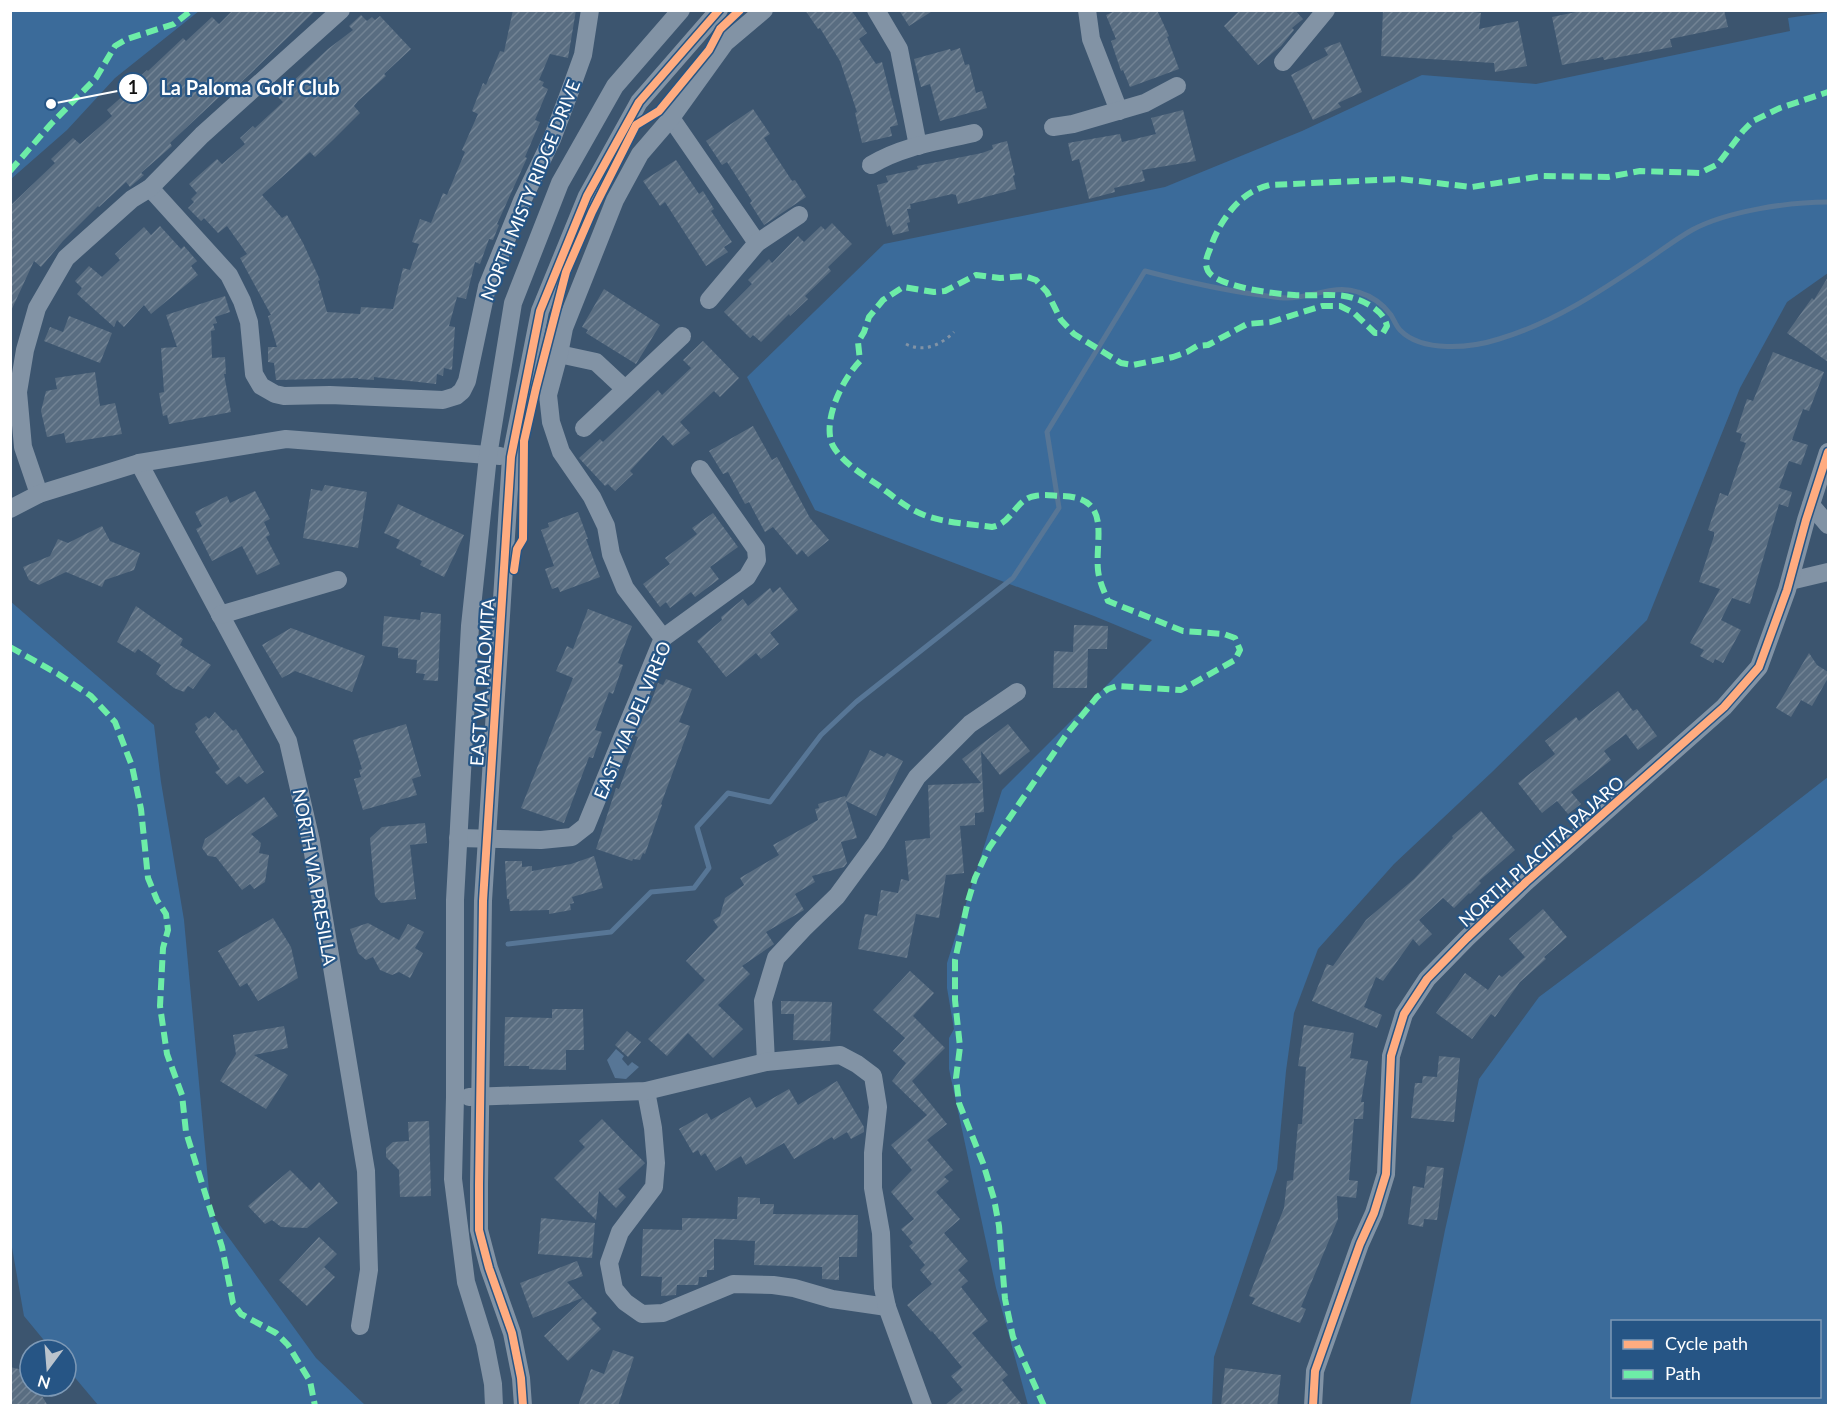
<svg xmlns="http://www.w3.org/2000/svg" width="1839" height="1416" viewBox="0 0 1839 1416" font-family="Lato,sans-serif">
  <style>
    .green { fill: #3b6b9a; fill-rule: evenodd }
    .water { fill: #577696 }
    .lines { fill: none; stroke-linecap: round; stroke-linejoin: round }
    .stream { stroke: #577696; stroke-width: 5 }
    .building { fill: url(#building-hatch) }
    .path { stroke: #8293a5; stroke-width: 3; stroke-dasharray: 3 4.5; stroke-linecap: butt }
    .minor { stroke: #8293a5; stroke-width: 18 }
    .quiet { stroke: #6deda7; stroke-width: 6; stroke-dasharray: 12 6; stroke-linecap: butt }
    .cycleway-casing { stroke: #265585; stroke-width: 11 }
    .cycleway { stroke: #ffac80; stroke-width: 8 }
    .labels { text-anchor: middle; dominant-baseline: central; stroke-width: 4.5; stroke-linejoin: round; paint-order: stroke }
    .street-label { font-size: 18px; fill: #fff; stroke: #265585 }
    .leader { fill: none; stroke: #fff; stroke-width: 2 }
    .callout-dot { fill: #fff; stroke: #265585; stroke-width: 2 }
    .mark-label { font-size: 18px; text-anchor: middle; font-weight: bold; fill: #111 }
    .callout-label { font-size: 20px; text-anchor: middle; font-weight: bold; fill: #fff; stroke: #265585; stroke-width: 4.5; stroke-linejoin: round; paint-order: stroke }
  </style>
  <defs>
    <pattern id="building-hatch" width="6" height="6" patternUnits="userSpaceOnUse" patternTransform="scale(1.5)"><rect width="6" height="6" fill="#596d81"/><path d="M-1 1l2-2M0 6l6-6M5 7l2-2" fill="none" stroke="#728394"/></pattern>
  </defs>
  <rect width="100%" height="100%" fill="#3c556f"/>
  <g class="green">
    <path d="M11,10H199V11L115,78L67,130L11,179Z"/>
    <path d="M1828,12V273L1787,302L1740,388L1647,620L1491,773L1394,864L1318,949L1294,1013L1286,1071L1277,1169L1214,1357L1212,1405H1028L996,1288L949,1069V1038L954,1029L947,988V963L1002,790L1152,640L1094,616L815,510L747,377L884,244L1165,187L1302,131L1422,75L1536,84L1790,31L1788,18Z"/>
    <path d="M10,601L154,725L161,782L184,920L211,1213L316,1358L365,1405H98L66,1367V1350H52L24,1316L10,1236Z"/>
    <path d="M1828,777V1405H1410L1445,1230L1479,1079L1539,997L1698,878ZM1612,1322H1820V1396H1612Z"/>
  </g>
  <path class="water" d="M616,1049L624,1056L622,1059L628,1066L632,1062L639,1067L626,1079L615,1078L607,1060Z"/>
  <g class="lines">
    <path class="stream" d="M508,944L611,932L651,892L694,888L709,868L697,827L728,793L770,802L821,735L856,702L1013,578L1059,508L1047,432L1145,271C1183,281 1221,290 1260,295C1269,296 1278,298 1287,298C1312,298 1334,284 1358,292C1371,296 1383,304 1391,315C1394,320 1396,326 1400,330C1422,353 1471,348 1499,339C1553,323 1601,291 1647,260C1662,250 1676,239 1692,230C1727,211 1789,202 1828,202"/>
  </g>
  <g class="building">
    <path d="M233,10H316L250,74L236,87L233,84L170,143L172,146L141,173L144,175L130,187L126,182L99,207L98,206L63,241L41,267L34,261L10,313V206L55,163L51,159L73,138L80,144L112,116L107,110L135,85L133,83L147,70L148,71L183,38L186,41L212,17L219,24Z"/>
    <path d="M513,10H576L568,58L550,54L539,80L544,82L542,86L548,89L535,120L540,122L525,157L527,158L497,224L499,225L493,240L489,239L480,264L475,262L466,299L457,297L449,326L455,327L452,370L444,368L443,376L437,374L436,384L374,377V380L358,379V378L276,380L274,363L268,362V347H277L268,316L271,315L240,258L247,254L227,226L218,233L204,218L201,221L188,208L194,202L191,199L197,193L189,184L217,159L222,164L245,144L240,138L253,126L255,128L283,102L277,96L328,49L353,30L349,26L361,15L367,21L372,17L375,20L380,16L411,49L384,74L386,76L358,101L354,106L360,113L333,140L315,157L310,152L262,195L282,218L287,215L303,243L320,280L318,281L327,312L360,314L361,307L393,309L403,268L410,270L419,244L412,242L420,219L431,223L443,193L447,195L465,152L462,150L478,114L472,111L483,83L486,85L500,51L504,52Z"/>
    <path d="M805,10H851L867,33L859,39L876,64L882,62L898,125L890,127L892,136L862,143L855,113L857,112L840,61L820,28L818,29Z"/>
    <path d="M899,10H934L909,26Z"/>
    <path d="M1117,10H1157L1169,36L1167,37L1179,69L1130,87L1123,70L1121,71L1111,41L1116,39L1106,15Z"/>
    <path d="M1240,10H1295L1303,19L1292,28L1294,30L1281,46L1258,65L1224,26Z"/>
    <path d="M1383,10H1462L1481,13L1479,29L1518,21L1527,66L1495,72L1494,63L1381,56Z"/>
    <path d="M1586,10H1724L1728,27L1670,39L1672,47L1604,60L1603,57L1562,65L1552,17Z"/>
    <path d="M1340,42L1362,92L1338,103L1341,107L1313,120L1291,75L1328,55L1324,48Z"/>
    <path d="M960,48L965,65L969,64L976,93L982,91L987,108L940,121L930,84L921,87L914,59L950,49L951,51Z"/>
    <path d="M753,109L770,134L764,138L792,181L795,180L806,197L764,225L750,203L752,201L727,162L722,165L706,141Z"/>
    <path d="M1183,110L1196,161L1142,170L1145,181L1114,188L1115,192L1089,199L1079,159L1072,161L1068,143L1120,134L1122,142L1156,134L1151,118Z"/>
    <path d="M1007,141L1015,175L1013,176L1016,189L958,204L956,195L952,194L910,204L911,209H907L910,222L907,223L909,231L893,235L890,225L887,227L877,185L888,182L886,176L918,169L917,166L982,153L993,149L992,145Z"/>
    <path d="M676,160L699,194L703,191L714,209L711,211L732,242L724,247L728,252L706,266L665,202L660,206L643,181Z"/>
    <path d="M832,223L852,244L828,267L831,271L805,296L808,299L790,316L789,314L761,342L753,335L750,338L724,312L752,284L748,280L769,259L772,263L798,236L804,242L821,226L825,230Z"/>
    <path d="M160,226L181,249L184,246L197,261L191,266L198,275L151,314L144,305L124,327L117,320L114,327L77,294L82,288L75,281L89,266L102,277L120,260L115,254L144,227L151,235Z"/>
    <path d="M1828,277V362L1787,333L1812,298L1814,300Z"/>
    <path d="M604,289L660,325L636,364L586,333L588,330L582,327Z"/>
    <path d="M225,296L230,312L215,317L217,323L213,324L215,330L211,331L212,358L225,357L226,374H224L231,412L169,424L167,415L163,416L159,393L164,392L161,348L177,347L166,315Z"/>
    <path d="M69,316L112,333L100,363L44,341L50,327L63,332Z"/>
    <path d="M703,341L739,378L720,397L714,391L680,422L690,433L673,446L663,435L630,471L633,474L615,491L608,484L605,486L579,458L600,439L603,442L658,390L662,395L691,368L683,360Z"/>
    <path d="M1773,352L1824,372L1809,411L1803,409L1792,440L1808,445L1801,465L1789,461L1779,488L1792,492L1788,507L1779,504L1750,604L1732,598L1721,620L1741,630L1723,663L1715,659L1713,663L1700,656L1704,650L1690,643L1720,589L1699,582L1714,536V532L1708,530L1720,493L1728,496L1746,443L1740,441L1742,434L1736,432L1747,399L1753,401Z"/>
    <path d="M95,372L100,406L115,403L122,434L66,443L64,433L47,437L41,411L46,391L57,389L55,378Z"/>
    <path d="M753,426L772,460L777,457L810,518L829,540L808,557L802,550L797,555L773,527L765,532L749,502L745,504L728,472L723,474L709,451Z"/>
    <path d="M325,485L367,492L358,548L303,538L311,489L322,491Z"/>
    <path d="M255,491L270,519L264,522L270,535L266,537L280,564L257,575L242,546L212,561L196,529L202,526L195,512L227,496L230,503Z"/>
    <path d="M398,504L464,535L444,577L420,565L422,561L396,548L400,540L384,533Z"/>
    <path d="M578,512L588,539H586L600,577L560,592L558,587L552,589L545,569L554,566L541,530L549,527L548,523Z"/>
    <path d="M713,513L738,547L710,567L719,579L695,597L691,592L670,608L666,602L660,607L643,584L670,564L665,558L697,534L692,528Z"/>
    <path d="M102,526L110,541L140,553L134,570L105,580L102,587L66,572L39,585L29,580L23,567L50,556L58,539L68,543Z"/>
    <path d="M780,587L798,610L770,633L779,644L761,659L756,653L726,677L697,641L722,620L721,617L743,599L748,606L770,588L773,593Z"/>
    <path d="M136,606L183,639L180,645L211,665L193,689L188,686L184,692L174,688L156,674L161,665L138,649L135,653L117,642Z"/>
    <path d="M588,609L632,626L618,663L623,665L613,694L609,692L595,730L602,732L593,758L589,757L564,823L521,808L573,678L556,671L567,646L573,649Z"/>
    <path d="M421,612L441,614L438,681L423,680L425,674L416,673L417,660L398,658V648L382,646L384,616L420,620Z"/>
    <path d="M1074,625L1108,626L1107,649H1088L1087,688H1053L1054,651L1073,652Z"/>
    <path d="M291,628L365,656L352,692L295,671L282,678L262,645Z"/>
    <path d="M1809,653L1817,665L1828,672V678L1812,706L1801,700L1791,717L1776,708Z"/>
    <path d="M666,679L692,689L679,722L690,726L661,804L662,805L645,854L643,853L640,860L633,859L632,861L596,849L616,788L619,789L638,737L635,736L646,710H648L658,683L663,685Z"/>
    <path d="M1618,691L1633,711L1637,709L1657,736L1638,750L1626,734L1604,751L1611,760L1571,792L1581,804L1568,814L1557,801L1542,813L1518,783L1555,754L1545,741L1576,717L1579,721Z"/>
    <path d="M215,712L233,731L236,729L264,772L247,784L239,776L227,785L215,772L220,769L195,732L198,729L195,724L206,716L209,719Z"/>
    <path d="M406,724L421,776L412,779L417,795L363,810L354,779L361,777L359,770L362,769L353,740Z"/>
    <path d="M1008,724L1030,751L1000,775L981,751L984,812L975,813V825L960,826L964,873L946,875L939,918L916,914L907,958L858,949L865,914L877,916L881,890L898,893L901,879L909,881L905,841L930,838L928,785L981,783L962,759Z"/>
    <path d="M870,750L884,757L887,753L903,761L876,816L846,801L857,838L841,842L847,863L844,867L812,876L815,882L795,894L804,910L766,932L774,944L742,966L750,974L718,1005L743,1029L713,1058L688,1033L667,1056L648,1039L705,980L686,961L718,927L713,920L720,916L725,898L744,885L740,878L779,855L773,845L818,820L815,809L819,808L818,804L845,796L846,798Z"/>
    <path d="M264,797L278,816L251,834L261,843L259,853L269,855L265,882L254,889L250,884L242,890L216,857L208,856L202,848L205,839Z"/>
    <path d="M1481,811L1515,850L1479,881L1481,883L1470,894L1469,893L1454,908L1443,898L1419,920L1432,934L1419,946L1413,939L1383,981L1376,977L1364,1007L1382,1015L1377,1028L1312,1001L1327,964L1333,966L1366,920L1414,879L1453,838L1452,836Z"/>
    <path d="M425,823L427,843L410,845L416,899L381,903L375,896L370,838L382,827Z"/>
    <path d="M594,856L603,888L572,897L574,903L570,904L571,910L549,914V910L510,911L509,899H507L505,861H522V867L532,866V871L571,864Z"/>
    <path d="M1543,909L1567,937L1544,957L1546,959L1520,982L1495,1017L1491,1014L1472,1039L1436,1013L1465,973L1488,990L1499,975L1502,977L1525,957L1509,939Z"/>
    <path d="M273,918L291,947L298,978L258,1001L247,983L240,987L218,951Z"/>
    <path d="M368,923L399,940L408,924L424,932L415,948L423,953L410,978L399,972L392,975L380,970L373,957L366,960L358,953L350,929Z"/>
    <path d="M910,971L934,993L913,1016L945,1048L912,1081L947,1124L927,1140L953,1170L944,1177L949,1181L936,1192L960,1219L944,1233L968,1261L958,1270L968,1281L961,1287L988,1321L972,1333L1008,1375L1002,1380L1023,1406H944L963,1390L951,1376L962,1367L932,1331L931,1332L907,1305L932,1284L920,1270L925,1265L909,1246L913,1243L901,1229L914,1219L891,1192L912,1170L891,1145L927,1115L892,1081L906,1063L893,1051L905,1038L873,1010Z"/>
    <path d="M781,1001L832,1002L830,1041L793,1040L794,1014H781Z"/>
    <path d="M552,1009H583L584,1050H566V1070L529,1069V1066H504L505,1017L552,1018Z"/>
    <path d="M1304,1025L1354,1033L1350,1058L1368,1061L1361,1102H1364L1363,1119H1354L1349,1180L1358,1181L1356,1198L1337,1196L1338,1219L1301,1307L1306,1309L1300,1323L1252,1304L1255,1298L1249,1296L1284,1208L1287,1181L1293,1180L1298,1124H1302L1306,1067L1298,1066Z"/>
    <path d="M284,1026L288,1048L254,1055L288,1075L266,1109L220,1081L236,1054L233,1035Z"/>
    <path d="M627,1031L641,1042L628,1057L615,1045Z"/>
    <path d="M1439,1056L1460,1058L1454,1122L1411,1118L1415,1083H1422L1423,1076L1437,1077Z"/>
    <path d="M837,1081L864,1127V1132L851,1139L847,1132L834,1140L832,1137L794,1159L784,1143L746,1165L741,1156L716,1171L705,1153L701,1156L698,1150L693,1153L679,1129L707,1113L711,1120L750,1097L756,1108L789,1089L798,1105Z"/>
    <path d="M602,1119L645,1163L618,1189L626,1197L616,1208L599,1191L596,1220L554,1178L585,1147L579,1141Z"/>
    <path d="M429,1121L431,1196L400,1197L399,1170L386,1157V1148L393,1142L409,1141L408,1122Z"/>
    <path d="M1427,1166L1444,1168L1437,1220L1424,1219L1423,1227L1408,1224L1413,1186L1424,1188Z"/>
    <path d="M290,1170L311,1191L319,1182L338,1203L307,1228L281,1227L272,1220L265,1224L248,1206Z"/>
    <path d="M738,1197L760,1198V1204H774L773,1214L858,1215L857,1257H839V1280L822,1279V1267L754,1265L755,1241L714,1239V1270H707V1277H699L698,1285H677L676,1295L661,1296L662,1277L641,1276L643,1229L682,1230V1218L737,1219Z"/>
    <path d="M541,1218L595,1223L592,1258L538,1254Z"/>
    <path d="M319,1237L337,1254L324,1267L335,1277L307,1306L279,1280Z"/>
    <path d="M577,1261L583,1276L567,1282L582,1298L533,1318L520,1283Z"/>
    <path d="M583,1299L597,1313L591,1319L601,1329L568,1361L544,1336Z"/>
    <path d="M613,1350L634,1357L618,1406H578L591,1369L604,1374Z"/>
    <path d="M10,1367L27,1371L30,1376V1386H36L48,1406H10Z"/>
    <path d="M1225,1368L1281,1375L1277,1406H1221Z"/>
  </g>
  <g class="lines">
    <path class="path" d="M906,344C924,353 941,345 954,332"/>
    <g class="minor">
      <path d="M876,10L899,49L918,146"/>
      <path d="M1087,10L1091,39L1119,111"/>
      <path d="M1283,62L1326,10"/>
      <path d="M671,118L757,243"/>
      <path d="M1053,127L1073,124L1145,103L1177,86"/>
      <path d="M871,165C902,146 939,141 974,133"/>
      <path d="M150,188L229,275L242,301L249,322L254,374L261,386L275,394L284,396L330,395L443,400L456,396L462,391L467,381L487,287L522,201L552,139L570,91L583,55L590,10"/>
      <path d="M709,300L757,243L799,215"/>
      <path d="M559,354L596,362L625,389"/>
      <path d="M584,428L682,336"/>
      <path d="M139,463L288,741L311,841L366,1171L369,1270L360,1326"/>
      <path d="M39,494L23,447L18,392L25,350L37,308L66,258L132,199L150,188L202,135L341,10"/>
      <path d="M1811,505L1828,525"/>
      <path d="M10,509L39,494L139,463L286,439L500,456"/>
      <path d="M1790,581L1828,572"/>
      <path d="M220,615L338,580"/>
      <path d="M663,638L625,588L611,554L606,526L592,497L561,452L551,422L548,395L559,354L564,328L615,200L640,154L671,118L725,43L764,10"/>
      <path d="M458,838L541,840L572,837L586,826L663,638L747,577L757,560L756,549L700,469"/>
      <path d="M766,1062L763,1001L776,958L803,929L837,896L876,843L917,777L970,724L1017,692"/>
      <path d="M646,1091L653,1128L656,1163L654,1187L620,1232L609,1263L614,1289L625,1302L642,1314L663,1313L733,1284L773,1285L794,1288L832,1299L887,1307"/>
      <path d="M469,1097L646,1091L766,1062L840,1055L857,1064L873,1076L878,1107L873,1153V1188L881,1233L883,1288L887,1307L923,1406"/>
      <path d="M494,1406L493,1384L485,1343L466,1282L453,1179L455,1097V900L470,626L488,456L513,303L560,183L615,86L681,10"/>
      <path d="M523,1406L521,1378L512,1333L489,1268L479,1230V1185L483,901L511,457L540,311L587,196L639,102L719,10"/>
      <path d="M1313,1406L1315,1371L1360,1244L1374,1213L1386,1174L1391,1056L1404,1014L1427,979L1467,938L1526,882L1724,707L1759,667L1787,590L1806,520L1828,452"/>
    </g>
    <g class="quiet">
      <path d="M10,171L51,124L96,78L115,46L127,39L174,24L192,10"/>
      <path d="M10,647L58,674L91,696L115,722L132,766L141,809L148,878L157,900L166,914L168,930L163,948L160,1006L167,1054L182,1095L186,1132L222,1247L233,1303L241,1314L276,1333L288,1345L310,1381L315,1406"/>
      <path d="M1044,1406L1013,1337L1005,1299L999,1226L994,1199L983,1163L959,1103L956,1078L960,1047L955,1000V960L968,901L975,878L989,848L1066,735L1097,697L1108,689L1117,686L1181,690L1235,660L1240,650L1235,638L1224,634L1183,631L1108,601C1104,591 1099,581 1098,570C1095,538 1112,498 1063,496C1054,496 1044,494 1035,496C1015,499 1012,524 992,527C970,524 945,523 924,515C906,508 893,496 878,485C863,475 842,462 833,446C821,422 843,378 860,361L858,342L864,332L869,317L883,300L903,287L934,292L945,291L976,275L1000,278L1024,276L1036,280L1047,292L1061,320L1074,334L1121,363L1133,365L1173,357L1187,352L1197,346L1208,345L1247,324L1271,322L1322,306H1340L1354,313L1375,333H1383L1387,326C1385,318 1381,313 1374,308C1346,289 1325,297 1294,295C1276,294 1217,287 1208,271C1204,263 1207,256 1210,249C1215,234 1222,221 1232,209C1243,196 1254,189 1270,185L1400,179L1472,187L1543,176L1608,177L1640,171L1700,173L1718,164L1743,131L1753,121L1780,108L1828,92"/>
    </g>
    <g class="cycleway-casing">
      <g id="cycleway">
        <path d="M514,570L517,549L523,539L524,441L536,388L566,272L592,212L636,125L659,111L709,50L720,29L740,10"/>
        <path d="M523,1406L521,1378L512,1333L489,1268L479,1230V1185L483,901L511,457L540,311L587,196L639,102L719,10"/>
        <path d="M1313,1406L1315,1371L1360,1244L1374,1213L1386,1174L1391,1056L1404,1014L1427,979L1467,938L1526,882L1724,707L1759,667L1787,590L1806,520L1828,452"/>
      </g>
    </g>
    <use href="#cycleway" class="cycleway"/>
  </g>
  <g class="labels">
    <g class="street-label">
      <text transform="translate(530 190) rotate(-68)">NORTH MISTY RIDGE DRIVE</text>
      <text transform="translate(482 682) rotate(-86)">EAST VIA PALOMITA</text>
      <text transform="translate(632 720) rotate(-67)">EAST VIA DEL VIREO</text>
      <text transform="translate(1541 851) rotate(-42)">NORTH PLACIITA PAJARO</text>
      <text transform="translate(315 877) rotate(80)">NORTH VIA PRESILLA</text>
    </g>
  </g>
  <path class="leader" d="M51 104L133 88"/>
  <g class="callout-dot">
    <circle cx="51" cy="104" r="6"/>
    <circle cx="133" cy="88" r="15"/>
  </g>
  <g class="mark-label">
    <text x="133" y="94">1</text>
  </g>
  <g class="callout-label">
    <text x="250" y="95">La Paloma Golf Club</text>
  </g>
  <rect width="1839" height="1416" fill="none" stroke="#ffffff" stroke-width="24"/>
  <rect x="1611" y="1320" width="210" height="78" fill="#265585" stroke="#7d99b6" stroke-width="1.5"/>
  <rect x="1623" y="1340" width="30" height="9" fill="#ffac80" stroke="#7d99b6" stroke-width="1.5"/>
  <text x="1665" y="1350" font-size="18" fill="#ffffff">Cycle path</text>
  <rect x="1623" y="1370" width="30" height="9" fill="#6deda7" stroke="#7d99b6" stroke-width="1.5"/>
  <text x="1665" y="1380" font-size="18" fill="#ffffff">Path</text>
  <g transform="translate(48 1368) rotate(196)"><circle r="28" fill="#265585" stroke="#7d99b6" stroke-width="1.5"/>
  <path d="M0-4.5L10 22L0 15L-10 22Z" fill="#bbc4cd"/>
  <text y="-9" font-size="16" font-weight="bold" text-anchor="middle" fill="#ffffff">N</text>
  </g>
</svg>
